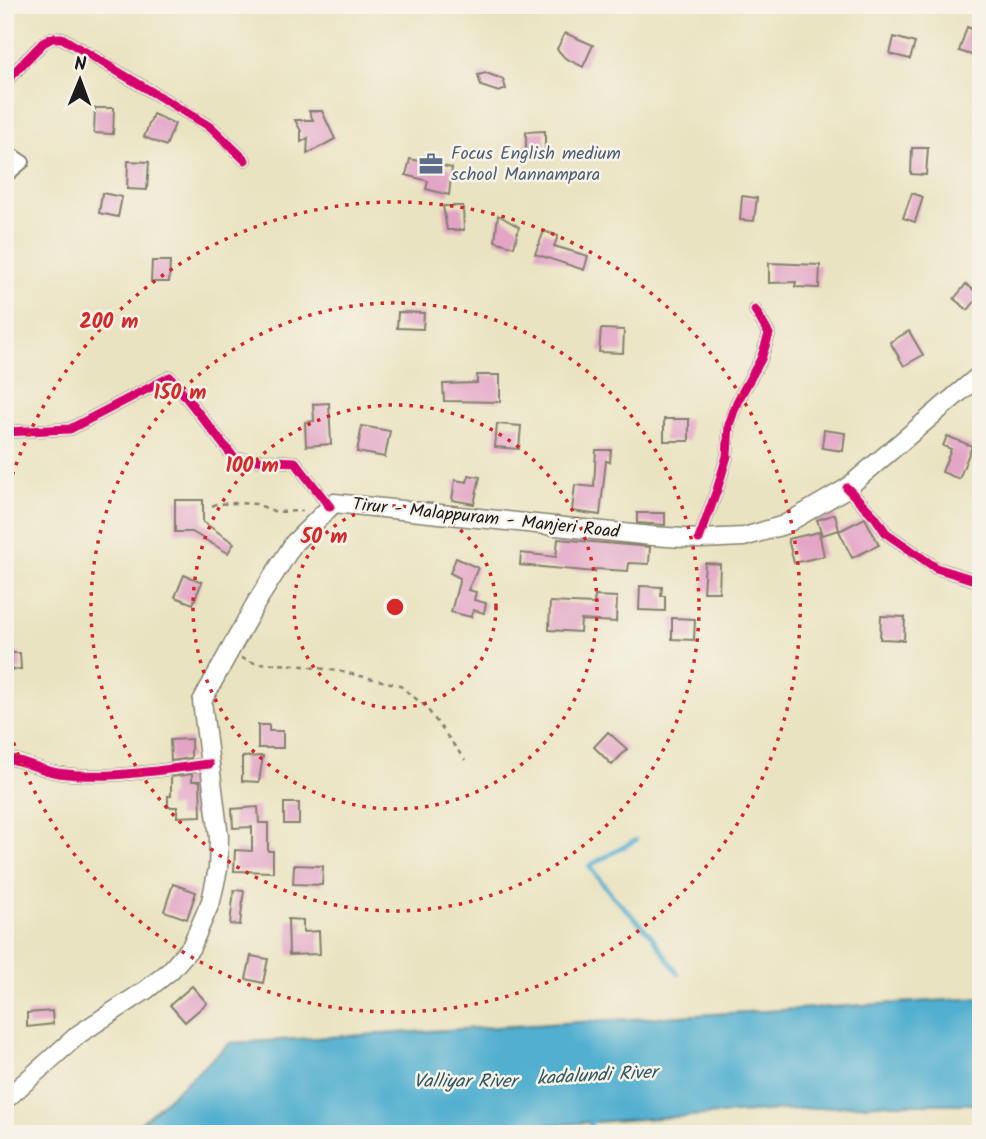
<svg xmlns="http://www.w3.org/2000/svg" width="986" height="1139" viewBox="0 0 986 1139" font-family="Kalam,sans-serif">
  <style>
    .water { fill: #51afcf; stroke: #366676; stroke-width: 2 }
    .lines { fill: none; stroke-linecap: round; stroke-linejoin: round }
    .stream { stroke: #51afcf; stroke-width: 4.5 }
    .building { fill: #e3a4c6 }
    .minor-casing { stroke: #83806e; stroke-width: 14 }
    .primary-casing { stroke: #83806e; stroke-width: 21 }
    .path { stroke: #83806e; stroke-width: 2.5; stroke-dasharray: 5 5; stroke-linecap: butt }
    .minor { stroke: #fff; stroke-width: 10 }
    .primary { stroke: #fff; stroke-width: 18 }
    .cycleway-casing { stroke: #f7f3e8; stroke-width: 13 }
    .cycleway { stroke: #d6006c; stroke-width: 9 }
    .ring { fill: none; stroke: #d62828; stroke-width: 3.5; stroke-dasharray: 3.5 7 }
    .labels { text-anchor: middle; dominant-baseline: central; stroke-width: 5; stroke-linejoin: round; paint-order: stroke }
    .service-label { font-size: 18px; fill: #4e5e75; stroke: #f7f3e8; text-anchor: start }
    .street-label { font-size: 18px; fill: #1c1c1c; stroke: #f7f3e8 }
    .water-label { font-size: 19px; font-style: italic; fill: #315764; stroke: #f7f3e8 }
    .centre { fill: #d62828; stroke: #f7f3e8; stroke-width: 3.5 }
    .ring-label { font-size: 21px; text-anchor: middle; font-weight: bold; fill: #d62828; stroke: #f7f3e8; stroke-width: 5; stroke-linejoin: round; paint-order: stroke }
  </style>
  <rect width="100%" height="100%" fill="#f7f3e8"/>
  <filter id="ink" filterUnits="userSpaceOnUse"><feTurbulence type="fractalNoise" baseFrequency=".0143" numOctaves="2"/><feDisplacementMap in="SourceGraphic" scale="14" xChannelSelector="R" yChannelSelector="G"/><feConvolveMatrix kernelMatrix="1 2 1 2 8 2 1 2 1" color-interpolation-filters="sRGB"/></filter>
  <filter id="wash" filterUnits="userSpaceOnUse"><feTurbulence type="fractalNoise" baseFrequency=".00686" numOctaves="4" result="noise"/><feDisplacementMap in="SourceGraphic" scale="28" xChannelSelector="R" yChannelSelector="G"/><feGaussianBlur stdDeviation="1.57" result="paint"/><feColorMatrix in="noise" values="0 0 0 0 0 0 0 0 0 0 0 0 0 0 0 0 0 1.4 0 .05"/><feComposite in="paint" operator="in"/></filter>
  <g filter="url(#wash)">
    <rect width="100%" height="100%" fill="#eae3c1"/>
    <path class="water" d="M981,998V1104H878L500,1128L471,1134H128L230,1043Z"/>
    <g class="lines">
      <g class="stream">
        <path d="M636,840L589,866L611,894L651,935L678,974"/>
        <path d="M586,1134L595,1117"/>
      </g>
    </g>
    <g id="blocks">
      <g class="building">
        <path d="M967,27L981,32V58L959,51Z"/>
        <path d="M565,33L593,45L583,67L565,58L557,49Z"/>
        <path d="M894,37L915,43L910,59L890,54Z"/>
        <path d="M486,73L503,79L506,89L499,92L481,86L478,75Z"/>
        <path d="M95,108H114L113,134L94,133Z"/>
        <path d="M309,111H322L335,139L307,154L308,138L301,142V131L295,120H313Z"/>
        <path d="M153,114L175,124L166,146L144,137Z"/>
        <path d="M545,131V155H526V132Z"/>
        <path d="M912,148H928L926,175L911,174Z"/>
        <path d="M410,159L452,168L449,195L426,189L428,181L406,175Z"/>
        <path d="M128,161L149,162L147,190L127,189Z"/>
        <path d="M102,193L122,197L118,217L99,213Z"/>
        <path d="M912,193L923,197L915,222L903,218Z"/>
        <path d="M742,196L757,198L754,221L740,220Z"/>
        <path d="M443,206H463L464,230H447Z"/>
        <path d="M498,215L519,227L514,247L495,241Z"/>
        <path d="M544,231L558,236L554,246L588,256L584,270L535,254Z"/>
        <path d="M152,261H170L169,282H151Z"/>
        <path d="M769,263L820,265L819,288L795,287L796,282L769,283Z"/>
        <path d="M966,284L980,295L968,310L954,299Z"/>
        <path d="M398,312L424,313L423,329L397,328Z"/>
        <path d="M601,329L624,330L623,353L599,352Z"/>
        <path d="M909,331L923,355L904,366L890,342Z"/>
        <path d="M477,375H500V402L444,401L443,384L477,383Z"/>
        <path d="M329,403L331,444L306,446L305,422L314,421L313,404Z"/>
        <rect x="664" y="419" width="25" height="22"/>
        <path d="M497,424L521,426L519,449L495,447Z"/>
        <path d="M362,426L390,431L385,457L357,452Z"/>
        <path d="M824,430L845,433L843,451L822,448Z"/>
        <path d="M947,436L972,446L959,479L942,472L951,449L943,446Z"/>
        <path d="M596,450H611L610,462L606,461L600,515L572,511L575,485L594,487Z"/>
        <path d="M469,475L480,477L474,504L452,500L455,480L467,482Z"/>
        <path d="M175,500H203V522L234,543L228,553L192,532H175Z"/>
        <path d="M637,513H665V525L637,523Z"/>
        <path d="M835,514L839,530L822,535L817,520Z"/>
        <path d="M865,518L879,545L852,558L839,531Z"/>
        <path d="M819,532L824,556L794,563L788,539Z"/>
        <path d="M558,539L650,547L649,564L629,563L628,571L595,569V572L520,565L521,553L556,557Z"/>
        <path d="M456,558L478,568L468,590L476,592L474,600L486,603L484,613L473,610L471,617L451,612L460,578L450,573Z"/>
        <path d="M705,563L720,564L719,592H703Z"/>
        <path d="M184,575L202,582L193,604L175,597Z"/>
        <path d="M640,586L662,587L661,596H665V611L639,610Z"/>
        <path d="M595,596L617,597L616,622L581,620L580,632L549,630L550,602L594,604Z"/>
        <path d="M881,616L905,617L904,640L880,639Z"/>
        <path d="M672,618L695,619L694,640L672,639Z"/>
        <path d="M5,653H20L21,669L5,670Z"/>
        <path d="M258,725H269V731H283V748H258Z"/>
        <path d="M608,732L627,749L612,765L594,747Z"/>
        <path d="M191,739V758L171,761L170,740Z"/>
        <path d="M263,756L259,782L242,781V757Z"/>
        <path d="M192,774V781H200L201,816L177,817V807H168V796H171V777Z"/>
        <rect x="284" y="803" width="15" height="21"/>
        <path d="M258,807L259,823H268V851H273V872L234,871L235,850L252,851V827L233,828L232,809Z"/>
        <path d="M294,865L323,866L322,885L293,884Z"/>
        <path d="M173,884L196,892L187,919L164,911Z"/>
        <path d="M234,890L244,891L240,925L230,924Z"/>
        <path d="M288,919L303,920V932L319,931L320,954L289,955Z"/>
        <path d="M251,956L268,959L263,983L246,979Z"/>
        <path d="M192,986L207,1003L185,1022L170,1005Z"/>
        <path d="M52,1011L53,1024L27,1027V1013Z"/>
      </g>
    </g>
  </g>
  <g filter="url(#ink)">
    <use href="#blocks" fill-opacity="0" stroke="#83806e" stroke-width="2"/>
    <g class="lines">
      <g class="minor-casing">
        <g id="minor">
          <path d="M5,82L43,43L52,38H62L212,128L245,160"/>
          <path d="M5,149L24,162L5,178"/>
          <path d="M5,432L70,429L170,377L235,459L295,462L330,507"/>
          <path d="M847,488L875,517L886,533L909,549L936,568L981,582"/>
          <path d="M699,539L717,490L727,456L729,425L737,402L761,359L769,334L755,310"/>
          <path d="M5,758C23,760 40,770 58,773C107,780 160,770 209,764"/>
        </g>
      </g>
      <g class="primary-casing">
        <path id="primary" d="M5,1100L79,1034L146,990L170,971L191,947L211,901L218,869L219,837L202,701L256,603L294,543L334,503L652,536L699,539L744,537L784,525L847,488L981,374"/>
      </g>
      <g class="path">
        <path d="M212,506L216,504L239,503L256,504L276,512L303,511"/>
        <path d="M241,658L255,663L296,665L339,671L399,685L425,706L465,760"/>
      </g>
      <use href="#minor" class="minor"/>
      <use href="#primary" class="primary"/>
      <g class="cycleway-casing">
        <g id="cycleway">
          <path d="M5,82L43,43L52,38H62L212,128L245,160"/>
          <path d="M5,432L70,429L170,377L235,459L295,462L330,507"/>
          <path d="M847,488L875,517L886,533L909,549L936,568L981,582"/>
          <path d="M699,539L717,490L727,456L729,425L737,402L761,359L769,334L755,310"/>
          <path d="M5,758C23,760 40,770 58,773C107,780 160,770 209,764"/>
        </g>
      </g>
      <use href="#cycleway" class="cycleway"/>
    </g>
  </g>
  <g class="ring">
    <circle cx="395" cy="607" r="101"/>
    <circle cx="395" cy="607" r="202"/>
    <circle cx="395" cy="607" r="304"/>
    <path d="M6 495A405 405 0 1 1 6 719"/>
  </g>
  <defs>
    <g id="office-bare" transform="scale(1.89)"><path d="M-6-3h4V-5.5h4V-3h4V5H-6ZM-1-4.5V-3h2v-1.5ZM-6 0V1H6V0Z" fill="#5c6f8a" stroke="#f7f3e8" stroke-width="2.5" paint-order="stroke"/></g>
  </defs>
  <g fill-rule="evenodd">
    <use href="#office-bare" x="431" y="164"/>
  </g>
  <g class="labels">
    <g class="service-label">
      <text x="451" y="154">Focus English medium<tspan x="451" dy="21">school Mannampara</tspan></text>
    </g>
    <g class="street-label">
      <text transform="translate(486 519) rotate(6)">Tirur - Malappuram - Manjeri Road</text>
    </g>
    <g class="water-label">
      <text transform="translate(597 1076) rotate(-3)">kadalundi River</text>
      <text x="465" y="1082">Valliyar River</text>
    </g>
  </g>
  <circle cx="395" cy="607" r="10" class="centre"/>
  <g class="ring-label">
    <text x="109" y="328">200 m</text>
    <text x="180" y="399">150 m</text>
    <text x="252" y="472">100 m</text>
    <text x="324" y="543">50 m</text>
  </g>
  <rect width="986" height="1139" fill="none" stroke="#f7f3e8" stroke-width="28"/>
  <g transform="translate(80 80) rotate(1)" stroke="#f7f3e8" stroke-width="5" paint-order="stroke">
  <path d="M0-5L12 26L0 18L-12 26Z" fill="#1c1c1c"/>
  <text y="-10" font-size="19" font-weight="bold" text-anchor="middle" fill="#1c1c1c">N</text>
  </g>
</svg>
